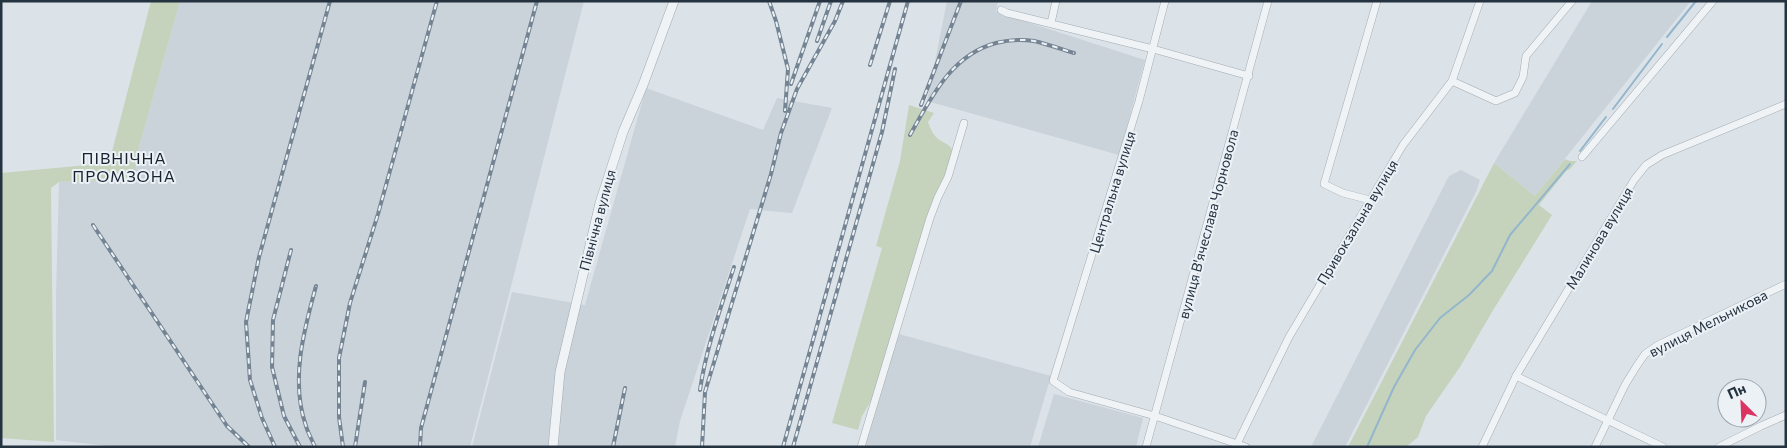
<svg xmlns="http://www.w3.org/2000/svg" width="1787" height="448" viewBox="0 0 1787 448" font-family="Commissioner,sans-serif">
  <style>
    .built { fill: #cad2da }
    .green { fill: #c5d3bd }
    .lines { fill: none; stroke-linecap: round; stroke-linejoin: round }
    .stream { stroke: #93b6cc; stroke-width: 2 }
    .minor-casing { stroke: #a1aab2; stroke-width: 8 }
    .tertiary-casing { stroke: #a1aab2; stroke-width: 10 }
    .minor { stroke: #eff3f6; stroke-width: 7 }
    .tertiary { stroke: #eff3f6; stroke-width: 9 }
    .rail-casing { stroke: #748493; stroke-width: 4 }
    .rail { stroke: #ecf1f6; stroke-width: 2; stroke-dasharray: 5.5; stroke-linecap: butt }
    .labels { text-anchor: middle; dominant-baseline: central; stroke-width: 4; stroke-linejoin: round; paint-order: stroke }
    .street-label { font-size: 14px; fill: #253240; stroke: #ecf1f6 }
    .quarter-label { font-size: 16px; letter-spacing: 1px; fill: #172330; stroke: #ecf1f6 }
  </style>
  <rect width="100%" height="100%" fill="#dce3e8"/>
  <g class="built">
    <path d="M180,1H584L470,447H116L56,440V296L59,182L136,179V158Z"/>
    <path d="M947,1H998L996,12L1145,60L1119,155L927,101Z"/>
    <path d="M1592,1H1691L1535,196L1494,163Z"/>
    <path d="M646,88L763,130L777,98L832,108L792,213L750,209L680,421L675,447H472L512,292L585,305Z"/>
    <path d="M1461,170L1480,180L1476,192L1345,447H1311L1449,176Z"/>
    <path d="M899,334L1051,376L1030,447H865Z"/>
    <path d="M1054,394L1143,418L1136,447H1038Z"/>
  </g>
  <g class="green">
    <path d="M151,1H180L136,158V179L59,182L51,188L54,442L1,438V173L109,163Z"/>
    <path d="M909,105L934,113L928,122C930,127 932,133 936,137C941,142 948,143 952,149C950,166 943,180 935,194L872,399L862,416L858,430L832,423L882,248L876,246L900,161Z"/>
    <path d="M1565,159L1570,161H1577L1570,169L1566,171L1539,205L1552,215L1492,312L1460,367L1426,416L1418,437L1406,447H1348L1494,163L1535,196Z"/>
  </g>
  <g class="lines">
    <g class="stream">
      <path d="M1667,37L1696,1"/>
      <path d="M1613,109L1662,44"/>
      <path d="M1580,151L1606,117"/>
      <path d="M1367,447L1394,387L1415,350L1440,318L1469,295L1492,271L1510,235L1570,164"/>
    </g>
    <g class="minor-casing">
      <g id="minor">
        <path d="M1165,1L1139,101L1053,381L1069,392L1155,416L1246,447"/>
        <path d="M1001,10L1007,13L1153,49L1249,76"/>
        <path d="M1051,23L1056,1"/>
        <path d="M1452,81L1496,101L1515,93L1523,77L1526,56L1572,1"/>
        <path d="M1582,157L1713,1"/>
        <path d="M1370,200L1343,193L1324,184L1377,1"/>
        <path d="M1516,376L1663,447"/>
        <path d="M1236,446L1289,337L1403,145L1452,81L1480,1"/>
        <path d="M861,447L930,218L938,197L948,177L964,123"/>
        <path d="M1146,447L1268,1"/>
        <path d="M1482,447L1516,376L1634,180L1646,165L1662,155L1786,104"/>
        <path d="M1595,447L1625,385L1636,367L1645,354L1658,345L1786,284"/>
        <path d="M1719,447L1761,426L1786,415"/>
      </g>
    </g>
    <g class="tertiary-casing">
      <path id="tertiary" d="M553,447L560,372L600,203L623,132L643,85L674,1"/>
    </g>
    <use href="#minor" class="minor"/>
    <use href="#tertiary" class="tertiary"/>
    <g class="rail-casing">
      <g id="rail">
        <path d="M769,1L776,21L788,69L785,111"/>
        <path d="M817,41L831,1"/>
        <path d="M870,65L890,1"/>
        <path d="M791,84L820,1"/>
        <path d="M921,105L961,1"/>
        <path d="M910,135C931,98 951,55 996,43C1008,40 1021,39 1034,41C1047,44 1061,49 1074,53"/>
        <path d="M93,225L227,426L249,447"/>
        <path d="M291,250L273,320L272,367L284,416L300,447"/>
        <path d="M700,390C706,348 721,307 734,267"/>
        <path d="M275,447L262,418L250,380L246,322L259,257L330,1"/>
        <path d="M315,447C312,440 308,433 306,426C290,380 304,330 316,286"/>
        <path d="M343,447L339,417V358L350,303L378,214L437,1"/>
        <path d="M355,447L365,382"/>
        <path d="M420,447L421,428L537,1"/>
        <path d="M613,447L625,388"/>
        <path d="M702,447L705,392L771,174L781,133L797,89L835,21L843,1"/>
        <path d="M783,447L908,1"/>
        <path d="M793,447L882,132L895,69"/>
      </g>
    </g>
    <use href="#rail" class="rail"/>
  </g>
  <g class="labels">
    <g class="street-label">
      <text transform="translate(1112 192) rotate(-73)">Центральна вулиця</text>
      <text transform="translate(597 220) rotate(-75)">Північна вулиця</text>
      <text transform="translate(1357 222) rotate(-59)">Привокзальна вулиця</text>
      <text transform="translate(1208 224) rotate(-75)">вулиця В'ячеслава Чорновола</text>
      <text transform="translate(1599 238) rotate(-59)">Малинова вулиця</text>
      <text transform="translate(1708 323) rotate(-27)">вулиця Мельникова</text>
    </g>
    <g class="quarter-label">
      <text x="124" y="157">ПІВНІЧНА<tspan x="124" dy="18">ПРОМЗОНА</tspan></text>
    </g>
  </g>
  <rect width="1787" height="448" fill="none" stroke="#253240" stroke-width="5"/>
  <g transform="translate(1742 403) rotate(336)"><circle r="24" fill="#ecf1f6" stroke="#9ca5ad"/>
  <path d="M0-4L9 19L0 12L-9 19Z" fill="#db3362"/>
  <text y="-8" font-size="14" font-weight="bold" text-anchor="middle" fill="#253240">Пн</text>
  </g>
</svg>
